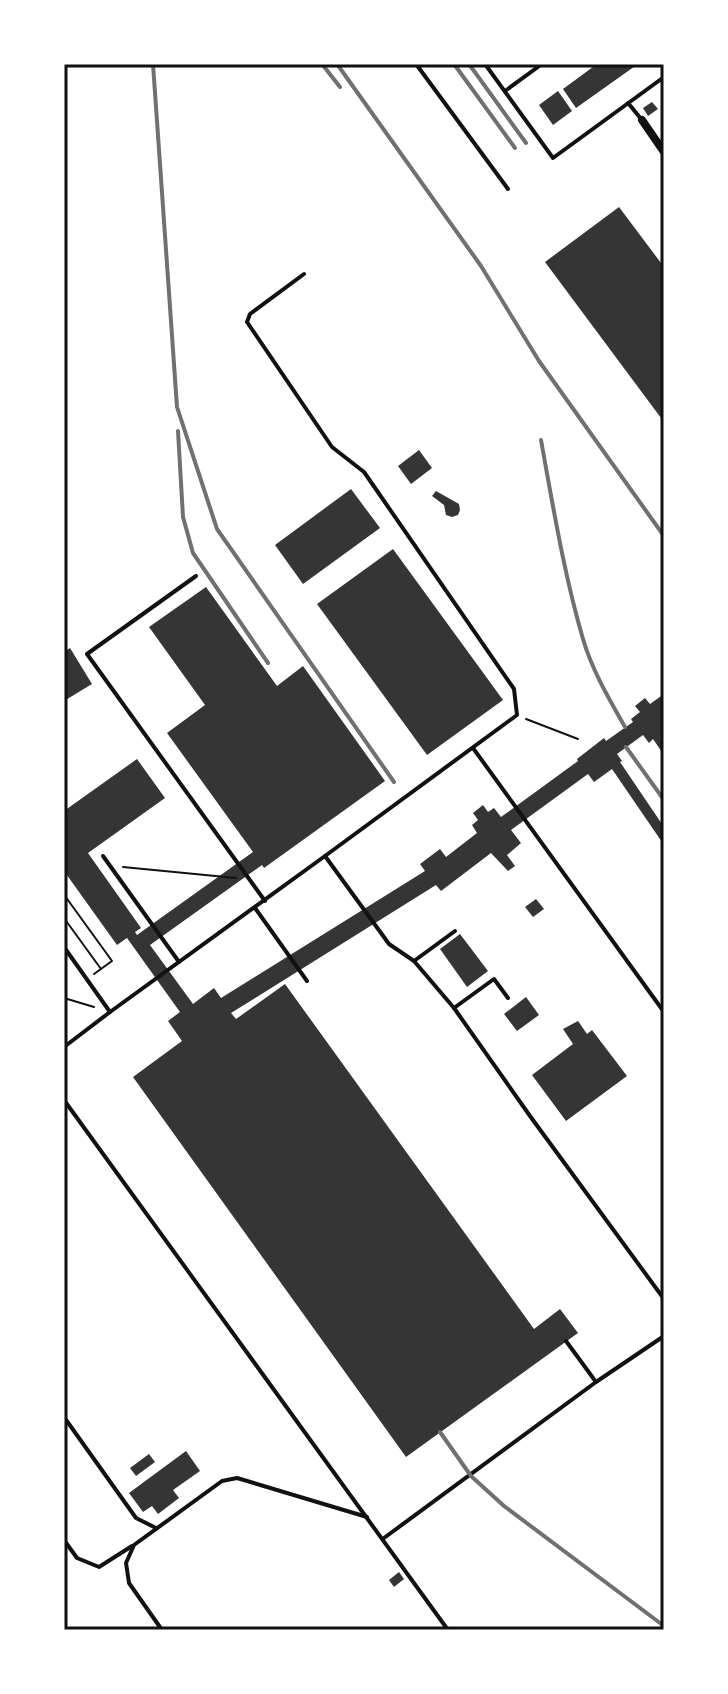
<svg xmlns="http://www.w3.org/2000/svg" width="728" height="1694" viewBox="0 0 728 1694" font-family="Commissioner,sans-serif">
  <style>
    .building { fill: #353535 }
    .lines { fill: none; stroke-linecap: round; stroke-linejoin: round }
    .path { stroke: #111; stroke-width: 2 }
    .service { stroke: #111; stroke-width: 4 }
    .minor { stroke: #111; stroke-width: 8 }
    .rail { stroke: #707070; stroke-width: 4 }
    .neatline { fill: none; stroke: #111; stroke-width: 3 }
  </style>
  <rect width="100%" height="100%" fill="#fff"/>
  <g class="building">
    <path d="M597,64H638L576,108L563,89Z"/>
    <path d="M558,91L572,111L553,125L539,105Z"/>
    <path d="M652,102L658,109L648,116L643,108Z"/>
    <path d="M619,207L664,267V422L545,262Z"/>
    <path d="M419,450L432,468L411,484L398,466Z"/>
    <path d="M351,489L380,528L303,584L275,545Z"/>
    <path d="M436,491L459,504L460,510L458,515L452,517L446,515L444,505L432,496Z"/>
    <path d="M393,549L503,700L427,755L317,604Z"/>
    <path d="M206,587L277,686L303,666L385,781L264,868L262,865L150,945L193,1004L214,988L221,998L425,871L420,864L440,849L446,857L477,833L472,825L478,820L473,813L483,805L488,812L494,808L501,817L578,761L577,759L604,738L606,741L633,722L631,719L640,712L635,706L645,698L650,704L664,694V731L662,733L664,755L653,739L649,743L643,735L617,754L622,761L620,762L664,827V845L612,769L594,782L588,774L511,830L521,843L507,855L515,866L508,871L491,853L441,891L436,885L231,1013L236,1019L285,984L534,1329L560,1309L578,1333L406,1457L133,1077L182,1041L168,1021L180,1012L127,938L117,945L64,871V811L137,759L165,798L88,853L141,928L135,932L137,935L253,852L167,733L205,705L149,627Z"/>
    <path d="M70,648L92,684L64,701V652Z"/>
    <path d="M536,899L544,909L533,917L525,907Z"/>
    <path d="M460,934L488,971L467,987L440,949Z"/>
    <path d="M526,997L539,1015L517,1031L504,1014Z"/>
    <path d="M578,1021L587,1034L592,1030L627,1076L566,1121L532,1075L573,1044L563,1029Z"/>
    <path d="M186,1451L200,1471L173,1490L179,1498L158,1514L152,1506L143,1512L129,1493Z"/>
    <path d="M149,1454L155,1462L136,1476L130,1468Z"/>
    <path d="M399,1572L404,1579L394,1587L389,1580Z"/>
  </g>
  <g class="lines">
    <g class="path">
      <path d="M526,719L578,739"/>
      <path d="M123,867L236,878"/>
      <path d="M65,896L112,961L94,974"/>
      <path d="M64,918L101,969"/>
      <path d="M64,998L94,1007"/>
    </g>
    <g class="service">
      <path d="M416,64L508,189"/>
      <path d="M485,64L553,158L664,77"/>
      <path d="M505,91L542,64"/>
      <path d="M628,103L642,120"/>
      <path d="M304,274L250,314L247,322L332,447L364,472L514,689L517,715L325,856"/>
      <path d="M196,576L87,654L265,901"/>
      <path d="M473,748L664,1012"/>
      <path d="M103,856L179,962"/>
      <path d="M255,908L307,981"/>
      <path d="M64,947L110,1012L325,856L389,944L414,961L454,1008L530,1116L664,1299"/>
      <path d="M414,961L455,931"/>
      <path d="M454,1008L494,979L508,998"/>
      <path d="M64,1047L110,1012"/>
      <path d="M64,1100L448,1630"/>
      <path d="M566,1341L596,1382"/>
      <path d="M64,1417L136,1518L156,1528"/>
      <path d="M384,1538L596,1382L664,1336"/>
      <path d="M64,1540L77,1558L99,1567L132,1546"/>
      <path d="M162,1630L129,1583L126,1563L134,1545L222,1481L237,1478L367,1517"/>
    </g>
    <path class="minor" d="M642,120L664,152"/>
    <g class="rail">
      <path d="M153,64L177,407L217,529L394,782"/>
      <path d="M322,64L340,87"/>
      <path d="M337,64L481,266L539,361L664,536"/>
      <path d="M454,64L515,148"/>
      <path d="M469,64L526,143"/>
      <path d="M178,431L183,517L193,553L268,663"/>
      <path d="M541,440C553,506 564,574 583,639C592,670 609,699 625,727"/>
      <path d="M626,747L664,800"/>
      <path d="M440,1432L471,1476L504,1506L664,1626"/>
    </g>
  </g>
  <rect width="728" height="1694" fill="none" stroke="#ffffff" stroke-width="132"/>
  <rect x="66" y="66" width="596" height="1562" class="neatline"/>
</svg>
